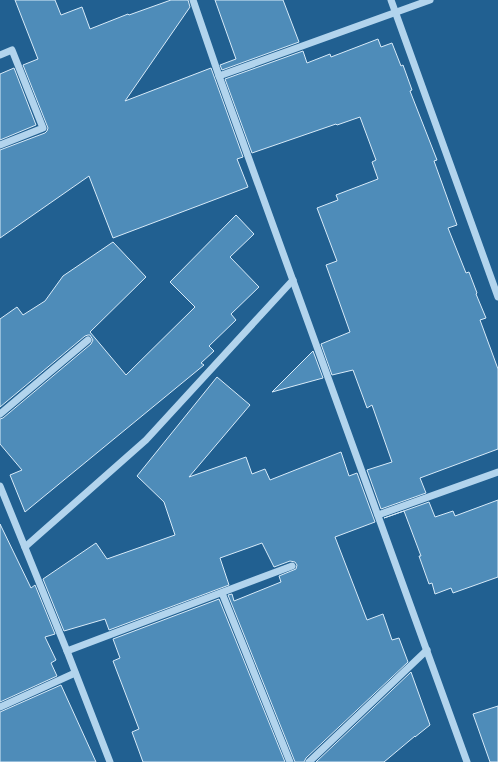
<svg xmlns="http://www.w3.org/2000/svg" width="498" height="762" viewBox="0 0 498 762" font-family="'PT Sans Narrow',sans-serif">
  <style>
    .building { fill: #4e8cb9; stroke: #d8ebf9 }
    .lines { fill: none; stroke-linecap: round; stroke-linejoin: round }
    .minor { stroke: #b2d4ed; stroke-width: 7 }
  </style>
  <rect width="100%" height="100%" fill="#216091"/>
  <g class="building">
    <path d="M15,0H55L61,15L82,7L90,29L128,14L129,15L171,0H188L190,7L125,101L211,68L243,157L237,159L248,187L113,238L89,176L0,238V150L45,133L47,131L48,128L23,65L38,59Z"/>
    <path d="M215,0H283L299,42L222,70L220,65L236,59Z"/>
    <path d="M378,39L381,47L392,43L401,66L403,65L412,90L410,91L437,160L434,161L457,225L448,228L466,273L469,272L477,293L476,294L486,318L480,320L498,369V449L420,478L426,493L381,509L367,470L392,462L372,405L367,408L353,370L332,375L321,344L350,332L326,265L337,261L317,208L338,200L336,195L378,179L372,162L376,160L360,117L337,125L336,124L252,153L225,79L303,51L307,63L330,54L331,57Z"/>
    <path d="M14,68L36,125L0,140V74Z"/>
    <path d="M236,215L254,234L230,257L259,287L231,314L236,320L209,346L214,351L201,363L204,365L25,512L10,475L22,470L0,444V419L3,418L91,344L93,340L90,335H88L85,336L0,407V319L17,307L23,315L45,301L63,276L113,242L146,277L90,332L126,375L195,307L170,282Z"/>
    <path d="M313,351L323,378L272,392Z"/>
    <path d="M217,377L250,405L189,477L246,457L252,474L265,469L270,480L341,452L349,476L357,473L375,522L335,537L367,620L383,614L392,640L399,638L408,662L306,758L304,762H295L228,595L232,594L234,601L281,582L279,576L296,569L297,565L295,562L290,561L274,567L262,543L220,558L229,585L109,630L105,619L64,631L43,579L96,543L107,559L175,535L164,502L137,476Z"/>
    <path d="M498,500V577L453,593L451,588L435,594L432,583L429,584L419,556H421L404,511L384,518L429,502L435,517L453,511L455,516Z"/>
    <path d="M0,524L31,588L35,585L55,634L45,637L56,660L51,663L57,676L0,702Z"/>
    <path d="M219,599L285,762H143L132,732L139,729L113,661L120,658L113,639Z"/>
    <path d="M411,672L430,725L415,737V736L384,762H316Z"/>
    <path d="M61,685L96,762H0V712Z"/>
    <path d="M498,706V762H490L473,714Z"/>
  </g>
  <g class="lines">
    <g class="minor">
      <path d="M193,0L219,76L467,762"/>
      <path d="M391,0L498,297"/>
      <path d="M0,55L12,50L43,128L0,145"/>
      <path d="M219,76L430,0"/>
      <path d="M0,414L88,340"/>
      <path d="M0,486L67,651L110,762"/>
      <path d="M378,515L498,472"/>
      <path d="M25,547L146,440L293,280"/>
      <path d="M222,593L290,762"/>
      <path d="M67,651L292,566"/>
      <path d="M0,707L75,673"/>
      <path d="M309,762L427,650"/>
    </g>
  </g>
</svg>
